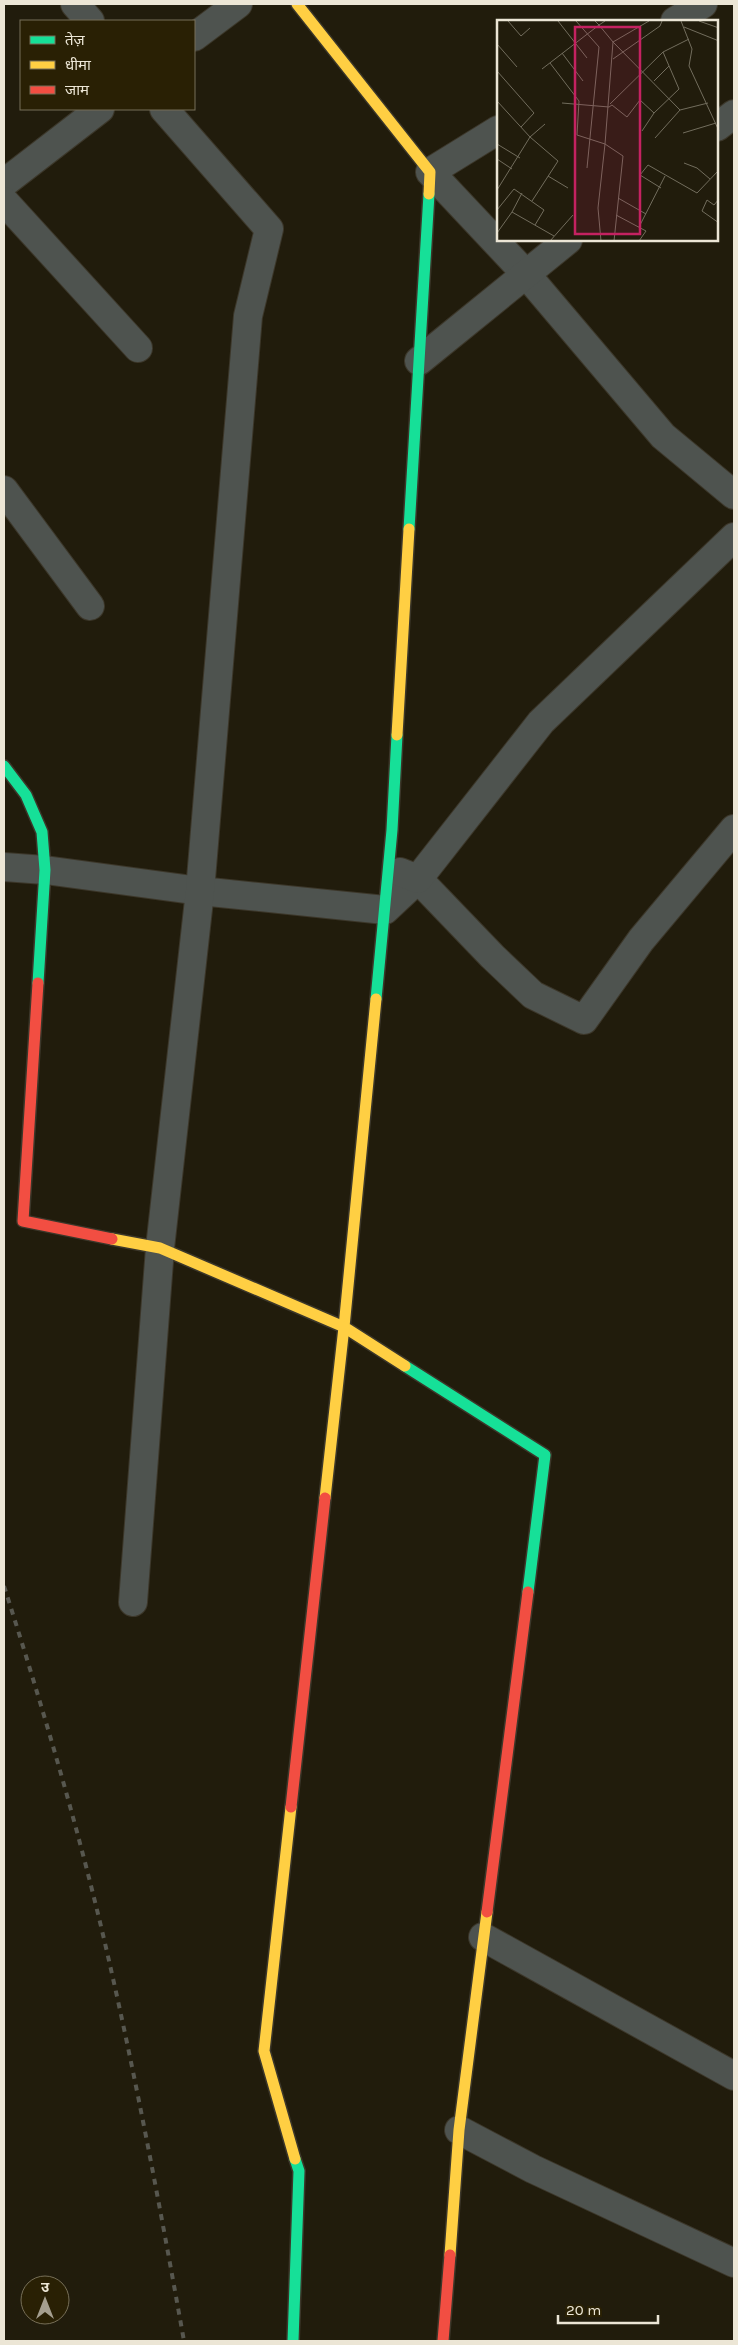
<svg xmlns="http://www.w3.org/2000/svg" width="738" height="2345" viewBox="0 0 738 2345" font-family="Karla,'Noto Sans Devanagari',sans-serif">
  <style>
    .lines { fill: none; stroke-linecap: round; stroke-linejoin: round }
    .street-casing { stroke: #3c372a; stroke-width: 30 }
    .fast-casing { stroke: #3c372a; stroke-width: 14 }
    .slow-casing { stroke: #3c372a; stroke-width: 14 }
    .jam-casing { stroke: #3c372a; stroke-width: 14 }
    .street { stroke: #4e534f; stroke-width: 28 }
    .fast { stroke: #16e098; stroke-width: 11 }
    .slow { stroke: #ffcf43; stroke-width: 11 }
    .jam { stroke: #f24e42; stroke-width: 11 }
    .rail { stroke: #57574f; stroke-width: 4; stroke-dasharray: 6 6; stroke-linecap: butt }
    .inset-road { fill: none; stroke: #726d5d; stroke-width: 1 }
    .view { fill: #c42261; fill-opacity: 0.15; stroke: #c42261; stroke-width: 2.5 }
    .inset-edge { fill: none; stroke: #ece6d6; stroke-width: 2.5 }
  </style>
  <rect width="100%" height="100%" fill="#211c0c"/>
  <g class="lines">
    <g class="street-casing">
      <g id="street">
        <path d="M75,4L90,21"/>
        <path d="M675,21L703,4"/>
        <path d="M194,37L238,4"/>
        <path d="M717,127L734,114"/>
        <path d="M498,130L430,172L525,273L663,436L734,495"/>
        <path d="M4,183L100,109"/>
        <path d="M4,201L138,348"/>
        <path d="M419,361L568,240"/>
        <path d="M4,490L90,606"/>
        <path d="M4,867L45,870L200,891L385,910L418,879L492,956L533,995L584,1020L641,940L734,829"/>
        <path d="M400,872L418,879L541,722L734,537"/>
        <path d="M133,1602L160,1248L200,891L248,316L269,229L164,109"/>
        <path d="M483,1937L734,2076"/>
        <path d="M459,2130L533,2169L734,2263"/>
      </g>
    </g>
    <g class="fast-casing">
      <g id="fast">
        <path d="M409,529L429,194"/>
        <path d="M4,766L26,795L42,832L45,870L38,983"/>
        <path d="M376,999L392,830L397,735"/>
        <path d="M405,1366L545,1455L528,1592"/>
        <path d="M293,2341L299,2171L295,2159"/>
      </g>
    </g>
    <g class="slow-casing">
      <g id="slow">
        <path d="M297,4L430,172L429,194"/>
        <path d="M397,735L409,529"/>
        <path d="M376,999L344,1327L405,1366"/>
        <path d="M112,1239L160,1248L344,1327L325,1498"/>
        <path d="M291,1807L264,2051L295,2159"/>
        <path d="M450,2255L459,2130L487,1912"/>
      </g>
    </g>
    <g class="jam-casing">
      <g id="jam">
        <path d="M38,983L23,1221L112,1239"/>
        <path d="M291,1807L325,1498"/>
        <path d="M487,1912L528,1592"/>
        <path d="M443,2341L450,2255"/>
      </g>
    </g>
    <use href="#street" class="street"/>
    <use href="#fast" class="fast"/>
    <use href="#slow" class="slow"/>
    <use href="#jam" class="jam"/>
    <path class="rail" d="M4,1586C41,1702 76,1820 104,1939C135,2072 160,2207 184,2341"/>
  </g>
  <g transform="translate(497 20)">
    <rect width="221" height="221" fill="#211c0c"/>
    <path class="inset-road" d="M11,1L24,16L33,8M61,1L90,38M79,1L102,27L90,148M108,1L102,5L116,22L108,124L126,136L117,221M152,1L116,22L183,90L211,83M184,1L195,29L192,46L222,111M202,1L222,8M187,7L222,21M0,24L20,47M65,33L86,61M116,39L163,6L165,1M53,43L82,81L80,115L108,124L101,188L104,221M45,49L102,5L98,1M0,51L37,93L24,107M157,61L172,46M0,81L33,117L0,170M65,83L112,87L115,85L130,97L143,80L157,93L182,69L166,32M113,84L166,32L192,19M145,111L157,93M186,113L219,103M158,118L183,90M0,124L23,138M0,139L15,149M187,143L200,148L213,159M51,156L71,168M164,168L143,155L151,145L200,173L222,150M25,173L15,192L57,216M121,178L149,194M222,179L217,185L210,180L205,191L222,203M35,181L61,141L33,117L48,104M0,190L17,169L47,190L38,205M119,195L149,211L142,221M142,207L168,156M0,213L15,192M53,221L76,195"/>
    <path class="view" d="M78,7H143V214H78Z"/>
    <rect width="221" height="221" class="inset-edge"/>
  </g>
  <rect width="738" height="2345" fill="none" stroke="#ece6d6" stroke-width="10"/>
  <rect x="20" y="20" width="175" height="90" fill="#292004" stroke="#776f58"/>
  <rect x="30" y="36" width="25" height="8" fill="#16e098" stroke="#776f58"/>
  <text x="65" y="45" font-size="15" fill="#ece6d6">तेज़</text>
  <rect x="30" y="61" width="25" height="8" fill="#ffcf43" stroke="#776f58"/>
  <text x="65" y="70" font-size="15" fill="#ece6d6">धीमा</text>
  <rect x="30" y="86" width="25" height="8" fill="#f24e42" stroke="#776f58"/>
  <text x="65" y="95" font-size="15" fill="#ece6d6">जाम</text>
  <g transform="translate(45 2300)"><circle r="24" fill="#292004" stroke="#776f58"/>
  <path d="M0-4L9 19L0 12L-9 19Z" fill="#a59f8f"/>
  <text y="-8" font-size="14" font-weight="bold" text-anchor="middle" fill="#ece6d6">उ</text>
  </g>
  <path d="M558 2315v8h100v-8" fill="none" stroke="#ece6d6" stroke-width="2.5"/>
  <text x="566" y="2315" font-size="15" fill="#ece6d6" stroke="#292004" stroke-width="4" paint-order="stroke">20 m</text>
</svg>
